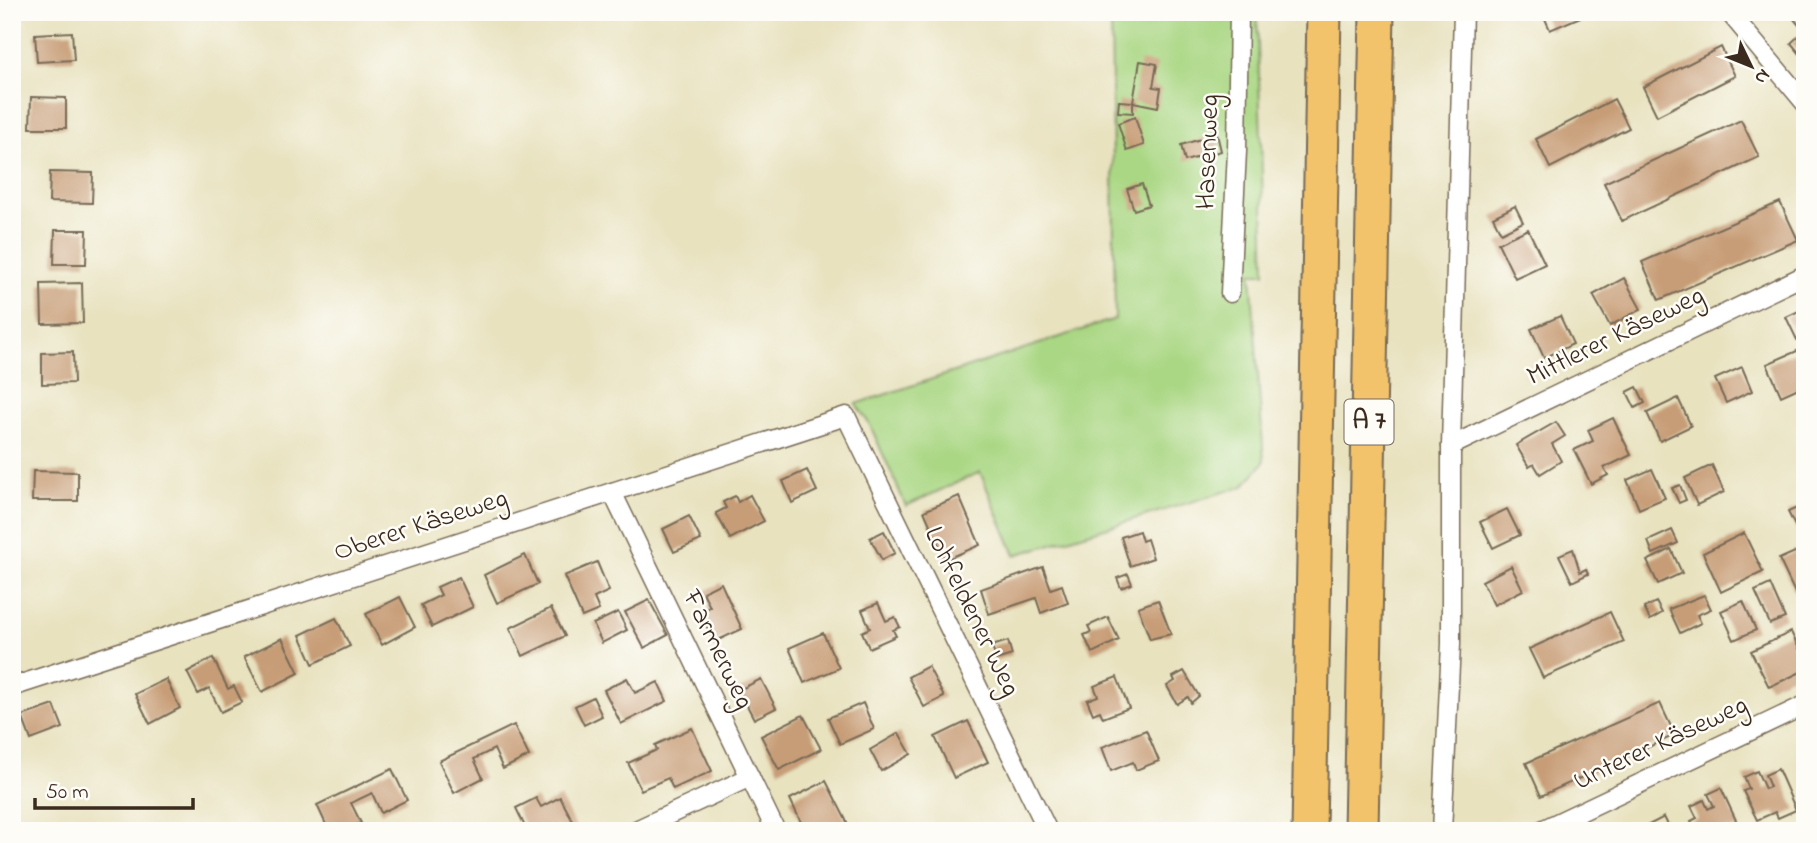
<svg xmlns="http://www.w3.org/2000/svg" width="1817" height="843" viewBox="0 0 1817 843" font-family="'Indie Flower',sans-serif">
  <style>
    .green { fill: #aad784; stroke: #728051; stroke-width: 2 }
    .building { fill: #c79d77 }
    .lines { fill: none; stroke-linecap: round; stroke-linejoin: round }
    .minor-casing { stroke: #786a56; stroke-width: 21 }
    .motorway-casing { stroke: #786a56; stroke-width: 37 }
    .minor { stroke: #fff; stroke-width: 18 }
    .motorway { stroke: #f2c36a; stroke-width: 33 }
    .labels { text-anchor: middle; dominant-baseline: central; stroke-width: 5; stroke-linejoin: round; paint-order: stroke }
    .shield { fill: #fdfcf7; stroke: #75695f; stroke-width: 2 }
    .shield-label { font-size: 26px; font-weight: bold; fill: #3b2a1e }
    .street-label { font-size: 28px; fill: #3b2a1e; stroke: #fdfcf7 }
  </style>
  <rect width="100%" height="100%" fill="#fdfcf7"/>
  <filter id="ink" filterUnits="userSpaceOnUse"><feTurbulence type="fractalNoise" baseFrequency=".0143" numOctaves="2"/><feDisplacementMap in="SourceGraphic" scale="14" xChannelSelector="R" yChannelSelector="G"/><feConvolveMatrix kernelMatrix="1 2 1 2 8 2 1 2 1" color-interpolation-filters="sRGB"/></filter>
  <filter id="wash" filterUnits="userSpaceOnUse"><feTurbulence type="fractalNoise" baseFrequency=".00686" numOctaves="4" result="noise"/><feDisplacementMap in="SourceGraphic" scale="28" xChannelSelector="R" yChannelSelector="G"/><feGaussianBlur stdDeviation="1.57" result="paint"/><feColorMatrix in="noise" values="0 0 0 0 0 0 0 0 0 0 0 0 0 0 0 0 0 1.4 0 .05"/><feComposite in="paint" operator="in"/></filter>
  <g filter="url(#wash)">
    <rect width="100%" height="100%" fill="#e8e2bf"/>
    <path class="green" d="M1111,12H1257L1265,273H1251L1264,462L1244,486L1015,555L980,472L906,506L870,425L856,404L1115,319Z"/>
    <g id="blocks">
      <g class="building">
        <path d="M1542,12H1592L1550,30Z"/>
        <path d="M1788,12H1805V60L1791,43L1804,31Z"/>
        <path d="M72,32L74,60L37,62L35,34Z"/>
        <path d="M1721,47L1735,76L1657,116L1643,87Z"/>
        <path d="M1140,61L1157,64L1153,87L1161,88L1158,107L1133,102Z"/>
        <path d="M31,97L66,98V128H30Z"/>
        <path d="M1614,99L1629,128L1550,168L1536,139Z"/>
        <path d="M1119,101L1133,102V113L1118,112Z"/>
        <path d="M1135,117L1144,145L1127,151L1118,123Z"/>
        <path d="M1741,120L1759,157L1622,221L1604,183Z"/>
        <path d="M1217,134L1221,151L1185,161L1181,145Z"/>
        <path d="M50,172L93,173L92,203L49,202Z"/>
        <path d="M1142,184L1149,205L1134,210L1127,189Z"/>
        <path d="M1780,202L1798,240L1659,300L1642,262Z"/>
        <path d="M1515,206L1523,222L1501,233L1493,217Z"/>
        <path d="M1528,229L1545,264L1515,278L1498,243Z"/>
        <path d="M55,230H87L86,264H54Z"/>
        <path d="M1624,278L1641,309L1610,326L1593,295Z"/>
        <path d="M82,283L83,323L42,324L41,284Z"/>
        <path d="M1805,308V336L1797,340L1786,317Z"/>
        <path d="M1560,316L1573,344L1544,358L1531,329Z"/>
        <path d="M1804,348L1805,385L1781,396L1767,364Z"/>
        <path d="M73,352L74,383L42,384V353Z"/>
        <path d="M1742,367L1752,391L1726,403L1715,379Z"/>
        <path d="M1637,387L1645,403L1635,408L1627,392Z"/>
        <path d="M1678,398L1691,426L1660,441L1647,413Z"/>
        <path d="M1613,418L1631,455L1604,468L1608,475L1591,484L1574,450L1593,441L1588,430Z"/>
        <path d="M1556,422L1565,436L1552,444L1561,461L1540,474L1534,464L1529,467L1516,445Z"/>
        <path d="M1712,465L1724,492L1697,505L1685,478Z"/>
        <path d="M1652,469L1665,498L1639,509L1627,480Z"/>
        <path d="M807,470L817,491L792,503L783,481Z"/>
        <path d="M33,471L78,472V501H32Z"/>
        <path d="M1680,485L1686,500L1679,503L1672,488Z"/>
        <path d="M750,495L764,521L730,539L716,513L726,508L723,502L735,496L738,502Z"/>
        <path d="M959,496L980,545L945,560L924,511Z"/>
        <path d="M1799,507L1805,518V533L1800,536L1788,512Z"/>
        <path d="M1507,509L1520,535L1493,548L1480,522Z"/>
        <path d="M689,516L701,540L674,552L663,529Z"/>
        <path d="M1672,530L1678,543L1653,554L1648,541Z"/>
        <path d="M884,531L895,553L882,560L870,538Z"/>
        <path d="M1139,531L1142,541L1147,539L1153,558L1130,566L1121,537Z"/>
        <path d="M1744,533L1763,572L1721,592L1703,553Z"/>
        <path d="M1804,548L1805,589L1795,593L1779,559Z"/>
        <path d="M1573,549L1580,572L1586,569L1588,574L1572,582L1559,555Z"/>
        <path d="M1671,549L1682,573L1658,584L1647,561Z"/>
        <path d="M525,555L538,584L497,603L484,575Z"/>
        <path d="M597,562L609,591L594,598L599,610L582,617L564,576Z"/>
        <path d="M1511,566L1523,590L1494,605L1482,581Z"/>
        <path d="M1043,567L1051,589L1062,585L1068,603L1041,613L1036,598L989,614L981,589Z"/>
        <path d="M1128,574L1132,584L1121,588L1117,578Z"/>
        <path d="M459,577L473,607L432,627L421,605L441,595L437,587Z"/>
        <path d="M721,583L742,629L714,642L700,612L710,607L703,592Z"/>
        <path d="M1770,584L1785,618L1770,624L1755,591Z"/>
        <path d="M1704,595L1711,609L1697,615L1701,623L1680,633L1669,609Z"/>
        <path d="M400,597L415,627L382,645L366,614Z"/>
        <path d="M649,600L668,635L644,648L625,612Z"/>
        <path d="M1158,600L1171,634L1150,639L1138,607Z"/>
        <path d="M1743,601L1756,630L1734,640L1721,611Z"/>
        <path d="M1656,602L1662,613L1650,620L1644,608Z"/>
        <path d="M878,603L886,621L895,617L900,627L893,630L896,636L869,648L862,632L870,628L862,610Z"/>
        <path d="M551,608L565,636L523,656L510,628Z"/>
        <path d="M618,612L627,630L602,643L593,624Z"/>
        <path d="M1610,612L1624,642L1543,678L1529,649Z"/>
        <path d="M1108,617L1119,640L1092,653L1084,635L1091,632L1088,626Z"/>
        <path d="M336,618L350,646L313,664L300,635Z"/>
        <path d="M1791,632L1805,661V670L1769,687L1751,651Z"/>
        <path d="M823,633L839,668L804,683L789,648Z"/>
        <path d="M282,638L299,673L262,692L244,657Z"/>
        <path d="M1008,641L1012,655L996,660L992,646Z"/>
        <path d="M213,658L228,689L234,686L242,702L221,712L209,688L198,694L187,672Z"/>
        <path d="M928,666L944,697L924,707L908,677Z"/>
        <path d="M1184,671L1199,696L1191,703L1188,697L1177,704L1167,686L1175,681L1173,677Z"/>
        <path d="M1117,677L1129,708L1103,718L1100,711L1093,714L1087,700L1098,696L1094,686Z"/>
        <path d="M627,678L635,693L658,682L667,701L621,724L604,690Z"/>
        <path d="M166,679L180,708L150,724L135,694Z"/>
        <path d="M761,679L776,708L754,719L739,690Z"/>
        <path d="M593,697L602,716L584,725L575,706Z"/>
        <path d="M863,703L874,729L840,744L828,718Z"/>
        <path d="M1660,703L1675,735L1541,796L1526,763Z"/>
        <path d="M54,705L63,728L31,740L22,716Z"/>
        <path d="M803,715L821,749L779,770L761,736Z"/>
        <path d="M968,721L988,762L954,778L935,737Z"/>
        <path d="M514,725L529,756L503,769L494,749L474,759L483,778L454,793L439,761Z"/>
        <path d="M692,728L712,771L673,789L668,778L641,790L628,763L657,750L655,745Z"/>
        <path d="M1146,730L1159,761L1136,770L1133,762L1111,771L1102,747Z"/>
        <path d="M899,733L911,754L881,771L870,750Z"/>
        <path d="M392,769L407,800L381,813L372,793L351,803L361,823L344,831H329L317,805Z"/>
        <path d="M1778,769L1796,810L1778,818L1775,812L1757,820L1743,791L1749,789L1744,777L1757,771L1765,789L1770,787L1765,775Z"/>
        <path d="M826,781L848,824L834,831H805L790,799Z"/>
        <path d="M1721,788L1740,829L1696,831L1691,821L1697,818L1691,806L1704,800L1708,809L1714,806L1708,794Z"/>
        <path d="M560,797L578,831H527L516,808L536,798L541,807Z"/>
        <path d="M1664,817L1671,831H1637Z"/>
      </g>
    </g>
  </g>
  <g filter="url(#ink)">
    <use href="#blocks" fill-opacity="0" stroke="#786a56" stroke-width="2"/>
    <g class="lines">
      <g class="minor-casing">
        <g id="minor">
          <path d="M1729,12L1805,103"/>
          <path d="M1230,293L1237,151L1239,12"/>
          <path d="M1451,446L1805,275"/>
          <path d="M612,492L776,831"/>
          <path d="M12,687L846,416L1048,831"/>
          <path d="M634,831L750,777"/>
          <path d="M1442,831L1451,644V446L1463,12"/>
          <path d="M1540,831L1805,705"/>
        </g>
      </g>
      <g class="motorway-casing">
        <g id="motorway">
          <path d="M1309,831L1324,12"/>
          <path d="M1361,831L1377,12"/>
        </g>
      </g>
      <use href="#minor" class="minor"/>
      <use href="#motorway" class="motorway"/>
    </g>
  </g>
  <g class="labels">
    <rect class="shield" x="1344.5" y="399.5" width="49" height="45" rx="5"/>
    <g class="shield-label">
      <text x="1369" y="422">A 7</text>
    </g>
    <g class="street-label">
      <text transform="translate(1209 152) rotate(-88)">Hasenweg</text>
      <text transform="translate(1616 337) rotate(-26)">Mittlerer Käseweg</text>
      <text transform="translate(421 526) rotate(-18)">Oberer Käseweg</text>
      <text transform="translate(971 612) rotate(64)">Lohfeldener Weg</text>
      <text transform="translate(717 650) rotate(64)">Farmerweg</text>
      <text transform="translate(1661 744) rotate(-25)">Unterer Käseweg</text>
    </g>
  </g>
  <rect width="1817" height="843" fill="none" stroke="#fdfcf7" stroke-width="42"/>
  <g transform="translate(1751 66) rotate(133)" stroke="#fdfcf7" stroke-width="5" paint-order="stroke">
  <path d="M0-5L12 26L0 18L-12 26Z" fill="#3b2a1e"/>
  <text y="-10" font-size="19" font-weight="bold" text-anchor="middle" fill="#3b2a1e">N</text>
  </g>
  <path d="M35 798v10h158v-10" fill="none" stroke="#3b2a1e" stroke-width="3.5"/>
  <text x="46" y="798" font-size="21" fill="#3b2a1e" stroke="#fdfcf7" stroke-width="5" paint-order="stroke">50 m</text>
</svg>
